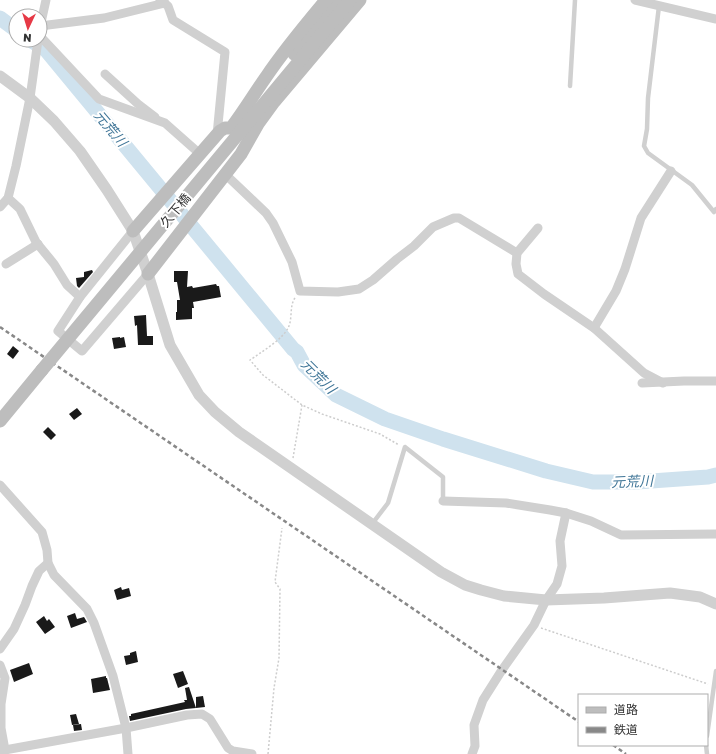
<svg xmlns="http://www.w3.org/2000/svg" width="716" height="754" viewBox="0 0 716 754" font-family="'Golos Text','Noto Sans JP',sans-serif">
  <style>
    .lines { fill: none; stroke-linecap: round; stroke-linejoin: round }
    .river { stroke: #cfe2ee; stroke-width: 15 }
    .building { fill: #1a1a1a }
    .path { stroke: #cdcdcd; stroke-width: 1.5; stroke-dasharray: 2 2; stroke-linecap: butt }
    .service { stroke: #d0d0d0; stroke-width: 4.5 }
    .minor { stroke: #d0d0d0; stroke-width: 9 }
    .tertiary { stroke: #d0d0d0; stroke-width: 11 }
    .secondary { stroke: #bdbdbd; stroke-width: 13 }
    .rail { stroke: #888; stroke-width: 2.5; stroke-dasharray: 4 3; stroke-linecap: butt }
    .secondary-bridge { stroke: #bdbdbd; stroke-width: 13 }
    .labels { text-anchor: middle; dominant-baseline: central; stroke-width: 4; stroke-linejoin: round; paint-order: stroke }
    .street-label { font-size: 13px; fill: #333; stroke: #fff }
    .water-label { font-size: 14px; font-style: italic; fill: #3f7597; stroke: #fff }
  </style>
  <rect width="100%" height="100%" fill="#fff"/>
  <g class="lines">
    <g class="river">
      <path d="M0,18L16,30"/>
      <path d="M30,40L46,50C128,150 211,249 293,349L297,352L304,365L336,395L385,419L443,439L546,471L593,482H637L708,477L716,475"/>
    </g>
  </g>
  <g class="building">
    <path d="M92,270L93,272L79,288L77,286L76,278L84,277V272Z"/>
    <path d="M174,271H188L187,287L192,286L193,288L216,284L217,286H219L221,297L193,302L194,308H192V319L176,320V312H177V300H180L177,282H174Z"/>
    <path d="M146,315L147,336H153V345H138L137,325L135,326L134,316Z"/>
    <path d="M120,337V338L124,337L126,347L114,349L112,338Z"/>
    <path d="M13,346L19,351L13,359L7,354Z"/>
    <path d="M77,408L82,414L74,420L69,414Z"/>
    <path d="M48,427L56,435L51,440L43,432Z"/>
    <path d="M121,587L122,590L129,588L131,596L117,600L114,590Z"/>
    <path d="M75,613L77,619L84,617L87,622L71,628L67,616Z"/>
    <path d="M44,616L47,621L49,619L55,627L45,634L36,622Z"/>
    <path d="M136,651L138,662L126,665L124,656L130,655V653Z"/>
    <path d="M29,663L33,674L14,682L10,670Z"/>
    <path d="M183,671L188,684L178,688L173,674Z"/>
    <path d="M106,676V678H107L110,690L93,693L91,679Z"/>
    <path d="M189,687L196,708L186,709L130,721L129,716H131V714L185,702L184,700H187L185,688Z"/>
    <path d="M203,696L205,707L196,708V697Z"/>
    <path d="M76,714L79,724L72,725L70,715Z"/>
    <path d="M81,724L82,730L74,731L73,725Z"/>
  </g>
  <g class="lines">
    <g class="path">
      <path d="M295,298C289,306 293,319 288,328C283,339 260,353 250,360L263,375L302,405L322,414L380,434L399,445"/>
      <path d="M293,458L302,405"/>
      <path d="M541,628L708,684"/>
      <path d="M268,754L274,688L279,658L280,589L275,582L282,528"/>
    </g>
    <g class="service">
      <path d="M659,6L648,98L647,129L644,146L648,153L692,185L714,212L716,209"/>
      <path d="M570,86L575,0"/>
      <path d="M372,524L388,503L405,447L443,477V501"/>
      <path d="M707,736L716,671"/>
      <path d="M706,745L707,754"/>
    </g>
    <g class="minor">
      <path d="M160,0L168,6L173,20L225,52L217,135"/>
      <path d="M635,0L716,19"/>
      <path d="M40,26L104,18L165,3"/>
      <path d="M40,27L46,0"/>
      <path d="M40,36L99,99L165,123L200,154"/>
      <path d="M105,74L138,104L155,117"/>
      <path d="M225,174L266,213L273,223L292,262L300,291L338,292L359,289L373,280L397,259L414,246L433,227L454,218H459L517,253"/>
      <path d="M8,198L20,209L36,242L54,264L67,285L80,297"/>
      <path d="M0,207L8,198L16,166L30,98L38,40"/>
      <path d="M538,228L517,253L516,264L518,274L544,294L594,328L644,373L663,383"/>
      <path d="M133,231L80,297L58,331L82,351L148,274"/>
      <path d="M6,264L38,244"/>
      <path d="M594,328L616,291L625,269L641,218L671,171"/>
      <path d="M642,383L684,381H716"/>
      <path d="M0,485L42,532L47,550L48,563L54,575L87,609L94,623L113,676L126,728L128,754"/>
      <path d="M443,501L506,503L550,510L566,513L591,521L621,535L716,534"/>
      <path d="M0,649L14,629L25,605L32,586L39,571L48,563"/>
      <path d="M0,665L5,678L1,704V728L5,750"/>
      <path d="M0,753L5,750L126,728L187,715L202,714L210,719L228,748L233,751L252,754"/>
      <path d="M472,754L475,746L474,725L483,700L502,670L534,625L546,600L557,584L562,566L560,541L566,513"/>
    </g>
    <path class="tertiary" d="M0,76L30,98L54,121L80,151L107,190L133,231L148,274L170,345L199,395L215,412L239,432L441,572L465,585L481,590L504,596L546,600L604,598L670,593L700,597L716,604"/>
    <g class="secondary">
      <path d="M294,54L339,0"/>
      <path d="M133,231L220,131L225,128H231C244,111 254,94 266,77C284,50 305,25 326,0"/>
      <path d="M148,274L241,154L258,124L274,102L360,0"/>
      <path d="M0,421L42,370"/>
    </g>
    <g class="rail">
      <path d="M0,327L579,722"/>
      <path d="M613,745L626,754"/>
    </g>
    <path class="secondary-bridge" d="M42,370L350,0"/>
  </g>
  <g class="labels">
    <g class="street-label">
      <text transform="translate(175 210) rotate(-50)">久下橋</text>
    </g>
    <g class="water-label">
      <text transform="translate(111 128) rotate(50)">元荒川</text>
      <text transform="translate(319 376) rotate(45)">元荒川</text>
      <text transform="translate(632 481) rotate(-2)">元荒川</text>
    </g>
  </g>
  <rect x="578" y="694" width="130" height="52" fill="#ffffff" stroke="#adadad"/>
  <rect x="586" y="707" width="20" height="6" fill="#bdbdbd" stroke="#adadad"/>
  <text x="614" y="714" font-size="12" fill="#333333">道路</text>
  <rect x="586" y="727" width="20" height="6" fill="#888888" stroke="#adadad"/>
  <text x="614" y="734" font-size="12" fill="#333333">鉄道</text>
  <g transform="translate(28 28) rotate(184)"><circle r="19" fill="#ffffff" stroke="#adadad"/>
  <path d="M0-3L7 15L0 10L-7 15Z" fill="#e63946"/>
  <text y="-6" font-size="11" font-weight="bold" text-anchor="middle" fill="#333333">N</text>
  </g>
</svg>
